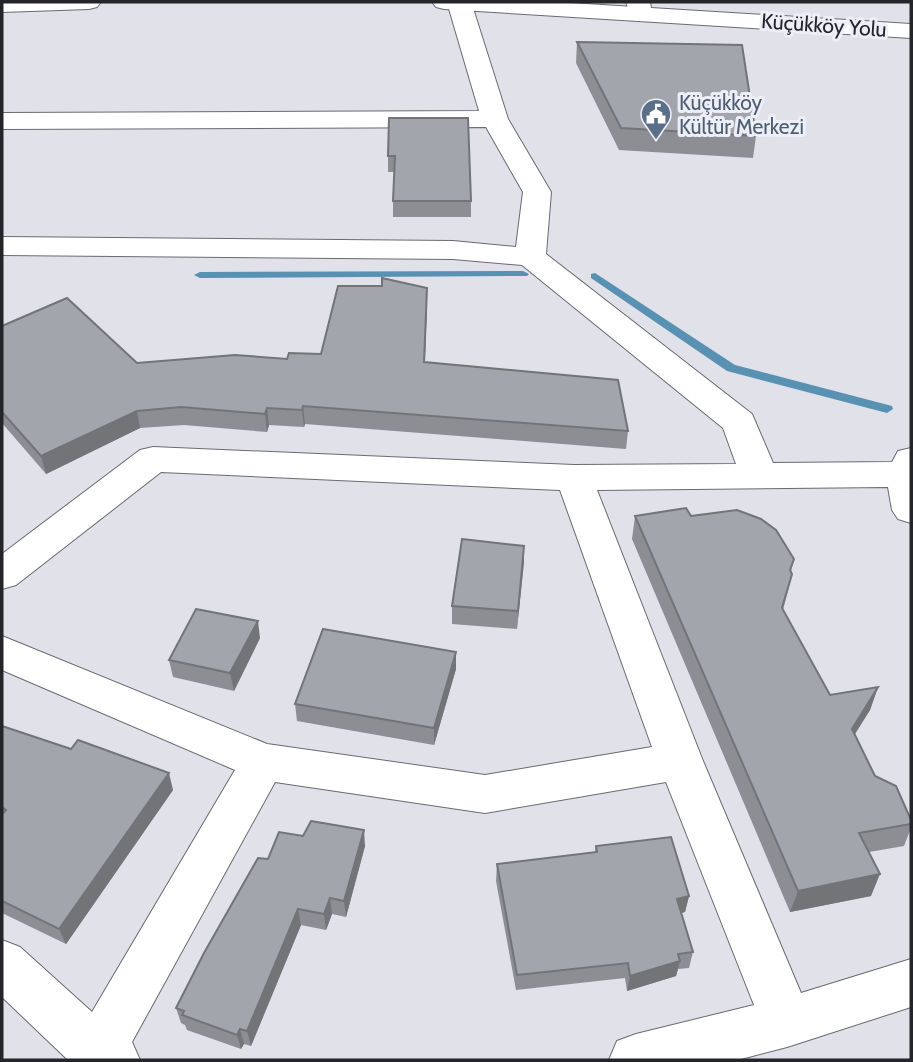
<svg xmlns="http://www.w3.org/2000/svg" width="913" height="1062" viewBox="0 0 913 1062" font-family="Cabin,sans-serif">
  <style>
    .lines { fill: none; stroke-linecap: round; stroke-linejoin: round }
    .stream { fill: #5991b2; fill-rule: evenodd }
    .minor-casing { stroke: #6a6b72; stroke-width: 2 }
    .secondary-casing { stroke: #6a6b72; stroke-width: 2 }
    .minor { fill: #fff; fill-rule: evenodd }
    .secondary { fill: #fff; fill-rule: evenodd }
    .wall { fill: #8c8e94 }
    .shaded-wall { fill: #727478 }
    .building { fill: #a3a5ac; stroke: #727478; stroke-width: 2 }
    .labels { text-anchor: middle; dominant-baseline: central; stroke-width: 6; stroke-linejoin: round; paint-order: stroke }
    .far-street-label { font-size: 21px; fill: #242528; stroke: #edeef6 }
    .far-service-label { font-size: 21px; fill: #4e5e75; stroke: #edeef6; text-anchor: start }
  </style>
  <rect width="100%" height="100%" fill="#e0e1e9"/>
  <g class="lines">
    <g class="stream">
      <path d="M523,271L529,274L527,276L200,278L194,275L200,272Z"/>
      <path d="M595,273L735,365L892,406L893,409L887,413L727,371L591,278V274Z"/>
    </g>
    <g class="minor-casing">
      <g id="minor">
        <path d="M447,2H471L508,119L551,192L546,254L752,414L773,463L892,462L898,451L911,448V523L898,519L892,510L888,487L597,490L703,761L801,993L911,959V1007L787,1047L737,1060H609L617,1041L636,1034L754,1005L666,782L485,813L275,782L132,1042L140,1060H68L2,997V940L20,947L92,1012L235,770L2,670V636L267,744L485,775L652,747L560,490L161,472L16,585L2,589V554L140,450L153,447L574,465L736,464L723,428L522,265L453,259L2,255V237L453,241L516,247L523,192L486,127L2,129V113L479,111Z"/>
        <path d="M626,2H650L652,14L648,19H632Z"/>
      </g>
    </g>
    <g class="secondary-casing">
      <g id="secondary">
        <path d="M2,2H101L97,7L89,9L2,12Z"/>
        <path d="M432,2H554L911,24V38L444,9L436,7Z"/>
      </g>
    </g>
    <use href="#minor" class="minor"/>
    <use href="#secondary" class="secondary"/>
  </g>
  <g class="wall">
    <path d="M577,42L756,136L753,158L619,150L576,63Z"/>
    <path d="M389,118L471,201V217H393V201L394,172H388V156Z"/>
    <path d="M427,305L425,362L628,431L626,449L305,424L304,427L269,425L267,432L184,425L140,428L46,474L2,423V326L137,363L287,359L321,354Z"/>
    <path d="M635,516H691L794,559L791,571L792,574L783,610L830,695L878,687L870,710L855,734L875,776L911,820V828L904,846L869,852L871,896L790,912L632,539Z"/>
    <path d="M524,546L517,629L452,624V606Z"/>
    <path d="M260,638L234,691L173,677L169,660Z"/>
    <path d="M456,669L434,745L297,721L295,704Z"/>
    <path d="M2,726L71,749L173,790L66,944L2,913Z"/>
    <path d="M365,846L346,917L332,914L326,930L301,925L251,1046L244,1044L241,1049L187,1030L185,1025L181,1023L176,1008L268,859Z"/>
    <path d="M596,846L689,896L685,912L681,913L693,952L689,968L678,969L676,976L627,991L625,978L516,990L496,881L497,864L595,852Z"/>
  </g>
  <g class="shaded-wall">
    <path d="M427,288V305L424,379V362Z"/>
    <path d="M303,406L305,424L304,427L302,410Z"/>
    <path d="M267,408L269,425L267,432L265,414Z"/>
    <path d="M137,411L140,428L46,474L41,456Z"/>
    <path d="M524,546V563L517,629L518,611Z"/>
    <path d="M258,621L260,638L234,691L230,673Z"/>
    <path d="M456,652V669L434,745V728Z"/>
    <path d="M878,687L870,710L844,751L852,729Z"/>
    <path d="M169,773L173,790L66,944L59,929Z"/>
    <path d="M364,830L365,846L346,917L344,901Z"/>
    <path d="M880,874L871,896L790,912L798,891Z"/>
    <path d="M689,896L685,912L673,915L677,899Z"/>
    <path d="M330,898L332,914L326,930L324,914Z"/>
    <path d="M298,909L301,925L251,1046L247,1031Z"/>
    <path d="M680,961L676,976L627,991L630,976Z"/>
    <path d="M240,1029L244,1044L241,1049L237,1035Z"/>
  </g>
  <g class="building">
    <path d="M577,42L742,45L756,136L621,128Z"/>
    <path d="M389,118H468L471,201H393L395,156H388Z"/>
    <path d="M382,278L427,288L424,362L618,380L628,431L303,406L302,410L267,408L265,414L181,407L137,411L41,456L2,412V326L67,298L137,363L235,355L287,359L289,353L321,354L338,286H382Z"/>
    <path d="M686,508L691,516L737,510L761,519L776,530L794,559L790,570L792,574L782,608L830,695L878,687L852,729L875,776L896,786L911,820V824L859,833L880,874L798,891L635,516Z"/>
    <path d="M462,539L524,546L518,611L452,606Z"/>
    <path d="M196,609L258,621L230,673L169,660Z"/>
    <path d="M323,629L456,652L434,728L295,704Z"/>
    <path d="M2,726L71,749L78,740L169,773L59,929L2,901V814L6,810L2,807Z"/>
    <path d="M311,821L364,830L344,901L330,898L324,914L298,909L247,1031L240,1029L237,1035L182,1015L184,1011L176,1008L204,953L258,858L268,859L279,832L303,836Z"/>
    <path d="M671,837L689,896L677,899L693,952L678,954L680,961L630,976L628,963L517,975L497,864L597,852L596,846Z"/>
  </g>
  <defs>
    <g id="civic-pin" transform="scale(1.575)"><path d="M0 17L-7.5 6A9.5 9.5 0 1 1 7.5 6Z" fill="#5c6f8a" stroke="#edeef6"/><path d="M-.6-6.5H3V-4.5H.6V-3L4-1V1h2V6H-6V1h2V-1L-.6-3ZM-1.2 2.5V6h2.4V2.5Z" fill="#fff"/></g>
  </defs>
  <g fill-rule="evenodd">
    <use href="#civic-pin" x="656" y="114"/>
  </g>
  <g class="labels">
    <g class="far-street-label">
      <text transform="translate(824 25) rotate(4)">Küçükköy Yolu</text>
    </g>
    <g class="far-service-label">
      <text x="679" y="102">Küçükköy<tspan x="679" dy="24">Kültür Merkezi</tspan></text>
    </g>
  </g>
  <rect width="913" height="1062" fill="none" stroke="#242528" stroke-width="7"/>
</svg>
